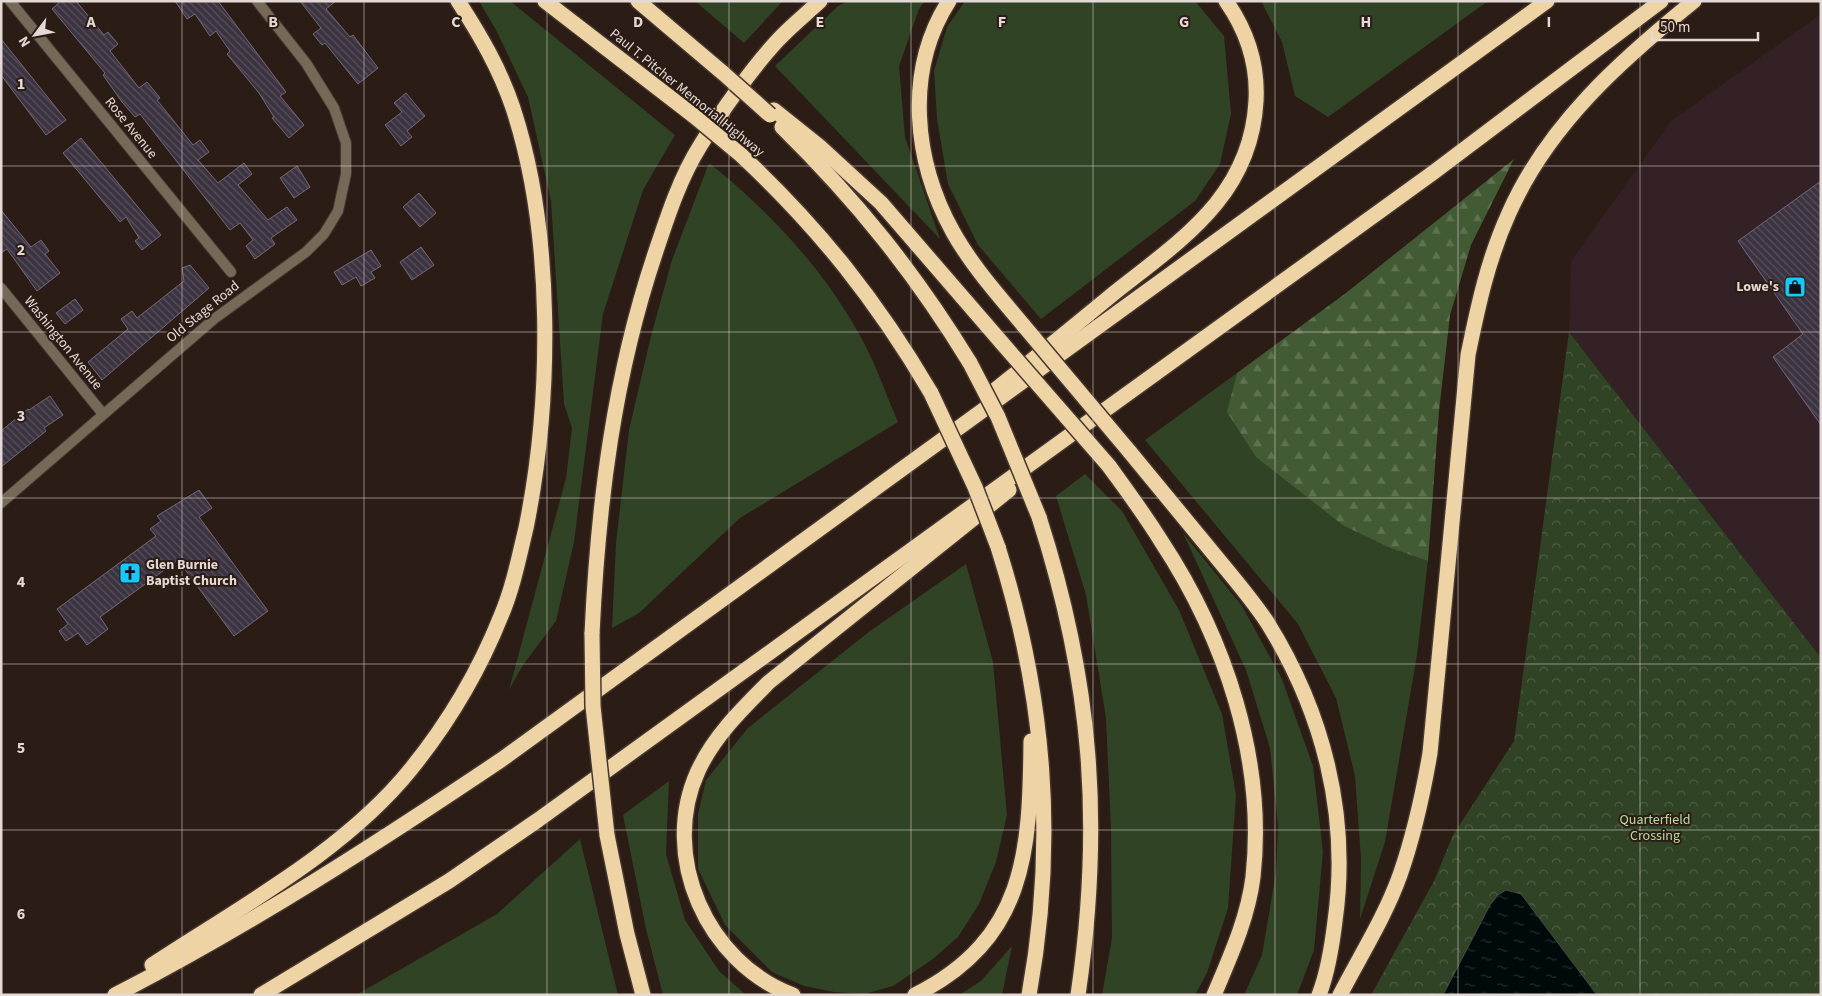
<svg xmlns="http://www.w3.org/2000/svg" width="1822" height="996" viewBox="0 0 1822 996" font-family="'Source Sans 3',sans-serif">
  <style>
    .commercial { fill: #342126 }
    .grass { fill: #304325 }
    .forest { fill: url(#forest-firs) }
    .park { fill: url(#park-crowns) }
    .water { fill: url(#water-ripples); stroke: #444847 }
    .building { fill: url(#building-back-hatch); stroke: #746979 }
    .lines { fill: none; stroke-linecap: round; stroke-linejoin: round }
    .minor-casing { stroke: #453630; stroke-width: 12 }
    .motorway-casing { stroke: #453630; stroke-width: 18 }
    .minor { stroke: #756a58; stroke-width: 10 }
    .motorway { stroke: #eed3a5; stroke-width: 15 }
    .motorway-bridge-casing { stroke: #453630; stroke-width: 18; stroke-linecap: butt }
    .motorway-bridge { stroke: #eed3a5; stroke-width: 15 }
    .grid { fill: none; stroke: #e4d9d4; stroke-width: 1; stroke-opacity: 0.55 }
    .labels { text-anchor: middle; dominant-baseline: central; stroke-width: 4; stroke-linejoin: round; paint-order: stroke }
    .street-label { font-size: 14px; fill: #e4d9d4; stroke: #2b1c15 }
    .poi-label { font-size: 14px; font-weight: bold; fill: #e4d9d4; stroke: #2b1c15; text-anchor: end }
    .park-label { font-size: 14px; fill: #b5de9d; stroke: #2b1c15 }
    .grid-label { font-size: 16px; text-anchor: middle; font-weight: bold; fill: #e4d9d4; stroke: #2b1c15; stroke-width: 4; stroke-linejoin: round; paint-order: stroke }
  </style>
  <defs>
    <pattern id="forest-firs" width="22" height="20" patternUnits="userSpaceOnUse" patternTransform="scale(1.25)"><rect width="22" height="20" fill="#435b34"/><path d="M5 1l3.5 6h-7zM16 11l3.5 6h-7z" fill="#5e7250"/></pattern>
    <pattern id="park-crowns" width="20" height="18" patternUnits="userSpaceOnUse" patternTransform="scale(1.25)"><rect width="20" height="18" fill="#304325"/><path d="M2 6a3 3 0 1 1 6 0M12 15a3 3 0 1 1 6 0" fill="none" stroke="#4e5e44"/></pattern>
    <pattern id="water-ripples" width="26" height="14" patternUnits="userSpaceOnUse" patternTransform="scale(1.25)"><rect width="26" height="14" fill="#000a0a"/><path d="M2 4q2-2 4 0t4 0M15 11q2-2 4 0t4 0" fill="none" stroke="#252d2d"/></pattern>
    <pattern id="building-back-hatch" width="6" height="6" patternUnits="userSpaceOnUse" patternTransform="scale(1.25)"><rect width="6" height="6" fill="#3c3341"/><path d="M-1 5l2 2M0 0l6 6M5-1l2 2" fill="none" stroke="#58505c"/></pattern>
  </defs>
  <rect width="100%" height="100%" fill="#2b1c15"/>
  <path class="commercial" d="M1821,14V658L1569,332L1571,261L1671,121Z"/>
  <g class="grass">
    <path d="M479,1H510L675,135L643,190L603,314L574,542L556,621L523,665L509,690L566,478L572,428L564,404L551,201L528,97L496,30Z"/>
    <path d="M695,1H783L744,43Z"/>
    <path d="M847,1H925L919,9L899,66L905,137L940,239L775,66L838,6Z"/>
    <path d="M965,1H1195L1224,36L1231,114L1220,164L1195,201L1041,319L978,245L948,184L937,119L934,71L947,27Z"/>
    <path d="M1261,1H1488L1328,117L1295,96L1282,42Z"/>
    <path d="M709,163C771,212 829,275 865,345C878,370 887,397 898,422L740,518L639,613L612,628L616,543L629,430L651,336L672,260Z"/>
    <path d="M1237,373L1228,412L1344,526L1390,548L1428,561L1417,655L1385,842L1360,919L1361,859L1355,776L1336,698L1298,624L1145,440Z"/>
    <path d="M1085,474L1122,511L1179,610L1222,714L1236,795L1228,908L1207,973L1195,995H1102L1112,938L1111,829L1106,718L1086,595L1056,496Z"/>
    <path d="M1183,533L1242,606L1282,679L1313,766L1323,852L1314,950L1297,995H1244L1262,955L1276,872L1278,826L1270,748L1246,670Z"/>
    <path d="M966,564L993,662L1007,815L996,862L979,904L958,937L933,959L893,986L864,994L834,992L804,986L772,972L725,925L698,869V814L706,780L748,728L870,631Z"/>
    <path d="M669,781L666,854L685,920L719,971L746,995H663L646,929L623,815Z"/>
    <path d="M580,839L618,995H356L497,914Z"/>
    <path d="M1012,946L1002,995H959L981,981Z"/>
  </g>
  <path class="forest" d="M1514,159L1471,245L1450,315L1439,411L1428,561L1390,548L1344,526L1256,457L1227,412L1237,373L1346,293Z"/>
  <path class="park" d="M1569,332L1821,658V995H1371L1434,881L1453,835L1514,741Z"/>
  <path class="water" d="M1506,890L1521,894L1597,995H1443L1490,905L1498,895Z"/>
  <g class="building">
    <path d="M61,1H76L104,35L108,32L118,44L110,51L139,88L147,82L160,98L157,100L193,145L200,140L209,152L198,160L218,183L244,163L252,174L238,185L268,220L287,207L297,220L271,238L275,244L255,259L246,246L253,240L240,223L230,230L140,114L135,117L122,102L103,75L105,73L52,9Z"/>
    <path d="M175,1H218L286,92L280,96L304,125L289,138L272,118L274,117L259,93L227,54L230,51L216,31L210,36L195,14L187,19Z"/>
    <path d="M300,1H336L326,9L350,37L353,35L378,68L358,84L325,43L322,45L313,34L321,28Z"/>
    <path d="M1,39L66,120L46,135L1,75Z"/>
    <path d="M406,93L425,116L407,131L412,137L401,146L385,125L402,112L394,103Z"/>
    <path d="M81,138L161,235L142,250L135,241L139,238L126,217L120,222L63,153Z"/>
    <path d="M297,166L310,187L294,198L280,178Z"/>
    <path d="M1821,181V425L1773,357L1803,334L1738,241Z"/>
    <path d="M419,193L436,213L420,227L403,207Z"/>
    <path d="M1,210L31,247L41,240L49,251L45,254L60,273L37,291L7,249L1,253Z"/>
    <path d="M421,247L434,265L412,280L400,262Z"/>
    <path d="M371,250L381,266L371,272L375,278L361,286L356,277L342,285L334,272Z"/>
    <path d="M190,265L209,288L102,380L88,362L128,329L121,319L132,311L137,318L184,281L182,268Z"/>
    <path d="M75,299L83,310L65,324L56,313Z"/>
    <path d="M50,396L63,415L44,428L46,431L1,467V431L28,409L29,410Z"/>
    <path d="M199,490L212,508L199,517L268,611L234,636L178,560L100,617L108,629L87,645L78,633L66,641L59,631L68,624L57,609L156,536L150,529L161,521L157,516Z"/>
  </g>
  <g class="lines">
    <g class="minor-casing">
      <g id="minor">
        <path d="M10,1L231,272"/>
        <path d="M1,288L103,414"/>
        <path d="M1,503L214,319L306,252L324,234L338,211L346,174V143L334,108L306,63L257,1"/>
      </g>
    </g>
    <g class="motorway-casing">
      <g id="motorway">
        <path d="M545,1L694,116"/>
        <path d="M638,1L723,73"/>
        <path d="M949,1C904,71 914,162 953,232C972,266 999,296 1024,326"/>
        <path d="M774,110L819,146L881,203L1002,343"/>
        <path d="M782,127C857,201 915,273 970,363"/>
        <path d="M741,155C819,228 877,301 931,393"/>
        <path d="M989,395C1031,361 1072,328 1113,294C1181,240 1251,196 1256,101C1258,65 1247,31 1226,1"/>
        <path d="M1129,451C1157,485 1185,519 1213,553C1231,575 1251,598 1267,622C1323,712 1350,815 1335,921C1332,946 1328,972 1319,995"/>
        <path d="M1109,466C1127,491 1145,515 1161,541C1225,638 1266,760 1253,877C1248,918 1230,957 1214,995"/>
        <path d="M1039,517C1092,682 1103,824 1078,995"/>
        <path d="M998,547C1045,696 1057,841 1029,995"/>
        <path d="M592,634C598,503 614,375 656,251C668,215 680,178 700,146C720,113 752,68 778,40C791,26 806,14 820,1"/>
        <path d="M607,835L627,934L643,995"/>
        <path d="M152,965C240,907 345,851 411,769C449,722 479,671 501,616C513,588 519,557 526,528C552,400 554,233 513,108C500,69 480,35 458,1"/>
        <path d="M115,995C249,926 376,844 501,760L1547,1"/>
        <path d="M261,995L449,881L538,820L1434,172L1661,1"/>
        <path d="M793,995C707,963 659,856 698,771C714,736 742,709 769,682L1009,490"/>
        <path d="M915,995C1026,939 1030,852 1031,741"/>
        <path d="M1340,995C1360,956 1385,917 1400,875C1414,835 1423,794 1430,753L1468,355C1478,306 1488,259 1509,213C1548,125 1620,61 1694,1"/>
      </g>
    </g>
    <use href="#minor" class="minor"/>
    <use href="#motorway" class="motorway"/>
    <g class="motorway-bridge-casing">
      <g id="motorway-bridge">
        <path d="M723,73L770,115"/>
        <path d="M694,116L741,155"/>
        <path d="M1024,326L1129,451"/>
        <path d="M1002,343L1109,466"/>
        <path d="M970,363L998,417L1039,517"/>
        <path d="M931,393L975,487L998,547"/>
        <path d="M592,634L593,706L607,835"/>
      </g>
    </g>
    <use href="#motorway-bridge" class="motorway-bridge"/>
  </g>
  <path class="grid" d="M182,1V995M364,1V995M547,1V995M729,1V995M911,1V995M1093,1V995M1275,1V995M1458,1V995M1640,1V995M1,166H1821M1,332H1821M1,498H1821M1,664H1821M1,830H1821"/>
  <defs>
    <g id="shop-square" transform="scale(1.125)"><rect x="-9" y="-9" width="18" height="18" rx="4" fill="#14cafb" stroke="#2b1c15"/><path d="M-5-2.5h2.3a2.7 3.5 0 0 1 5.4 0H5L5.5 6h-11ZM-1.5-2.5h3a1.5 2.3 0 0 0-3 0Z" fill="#111"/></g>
    <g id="church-square" transform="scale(1.125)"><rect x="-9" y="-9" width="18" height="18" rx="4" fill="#14cafb" stroke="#2b1c15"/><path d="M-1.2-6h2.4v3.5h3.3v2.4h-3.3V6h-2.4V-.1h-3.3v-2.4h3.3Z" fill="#111"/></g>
  </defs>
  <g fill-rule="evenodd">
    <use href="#shop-square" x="1795" y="287"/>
    <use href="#church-square" x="130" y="573"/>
  </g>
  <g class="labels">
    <g class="street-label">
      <text transform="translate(687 93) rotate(39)">Paul T. Pitcher Memorial Highway</text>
      <text transform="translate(131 128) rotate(51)">Rose Avenue</text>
      <text transform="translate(203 312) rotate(-39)">Old Stage Road</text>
      <text transform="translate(63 343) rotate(51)">Washington Avenue</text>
    </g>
    <g class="poi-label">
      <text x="1779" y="287">Lowe's</text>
      <text x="146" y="565" text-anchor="start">Glen Burnie<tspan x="146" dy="16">Baptist Church</tspan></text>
    </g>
    <g class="park-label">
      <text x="1655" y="820">Quarterfield<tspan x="1655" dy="16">Crossing</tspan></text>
    </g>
  </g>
  <g class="grid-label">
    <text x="91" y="27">A</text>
    <text x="273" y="27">B</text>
    <text x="456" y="27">C</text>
    <text x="638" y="27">D</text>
    <text x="820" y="27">E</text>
    <text x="1002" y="27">F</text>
    <text x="1184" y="27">G</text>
    <text x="1366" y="27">H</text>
    <text x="1549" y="27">I</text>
    <text x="21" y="89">1</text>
    <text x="21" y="255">2</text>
    <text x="21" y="421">3</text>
    <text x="21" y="587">4</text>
    <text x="21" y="753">5</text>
    <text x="21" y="919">6</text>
  </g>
  <rect width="1822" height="996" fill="none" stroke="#e4d9d4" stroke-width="5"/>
  <g transform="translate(35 35) rotate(238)" stroke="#2b1c15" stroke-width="4" paint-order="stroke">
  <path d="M0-4L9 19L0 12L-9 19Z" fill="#e4d9d4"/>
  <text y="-8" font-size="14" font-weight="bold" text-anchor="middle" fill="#e4d9d4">N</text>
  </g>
  <path d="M1652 32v8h106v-8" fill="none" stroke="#e4d9d4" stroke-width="2.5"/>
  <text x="1660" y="32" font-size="15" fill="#e4d9d4" stroke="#2b1c15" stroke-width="4" paint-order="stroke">50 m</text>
</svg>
